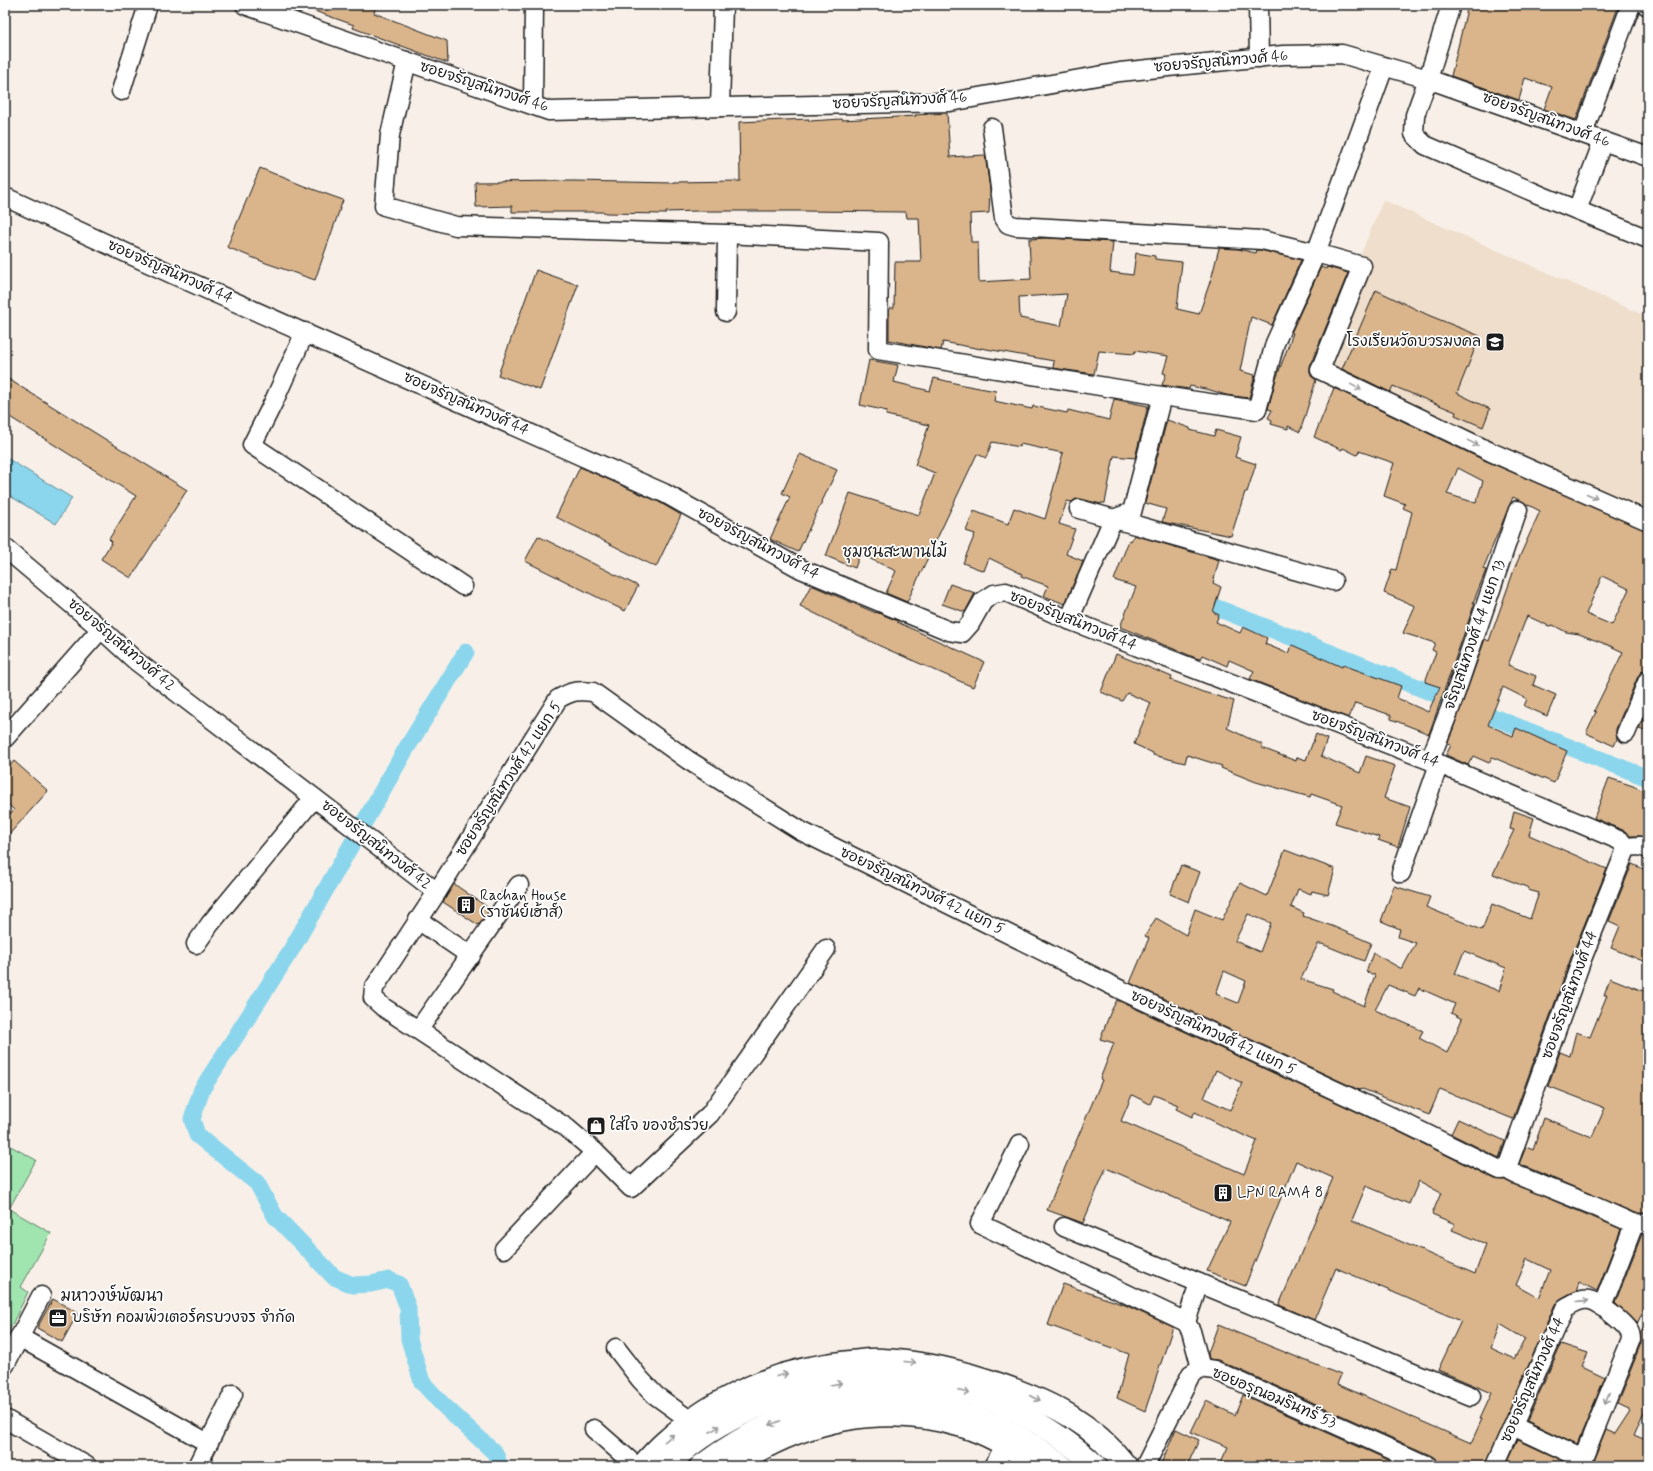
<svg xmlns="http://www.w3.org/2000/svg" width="1653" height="1471" viewBox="0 0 1653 1471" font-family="Mynerve,'Playpen Sans Thai',sans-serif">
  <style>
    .built { fill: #efdecc }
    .green { fill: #a0e4af; stroke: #5e8066 }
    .water { fill: #8cd6ed; stroke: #5f8c99 }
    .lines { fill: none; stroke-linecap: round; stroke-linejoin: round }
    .canal { stroke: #8cd6ed; stroke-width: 17 }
    .building { fill: #dab58c; stroke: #1c1c1c; fill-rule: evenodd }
    .minor-casing { stroke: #1c1c1c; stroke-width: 21 }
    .tertiary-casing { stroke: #1c1c1c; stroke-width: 25 }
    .secondary-casing { stroke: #1c1c1c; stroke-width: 25 }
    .minor { stroke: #fff; stroke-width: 18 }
    .tertiary { stroke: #fff; stroke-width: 22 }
    .secondary { stroke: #fff; stroke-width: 22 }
    .oneway { stroke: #999 }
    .labels { text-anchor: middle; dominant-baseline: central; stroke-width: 3.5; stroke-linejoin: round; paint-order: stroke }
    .street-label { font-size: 15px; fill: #1c1c1c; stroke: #fff }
    .poi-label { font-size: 15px; fill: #1c1c1c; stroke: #fff; text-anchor: start }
    .neighbourhood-label { font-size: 16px; fill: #1c1c1c; stroke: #fff }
  </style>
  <rect width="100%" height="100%" fill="#f8f0e8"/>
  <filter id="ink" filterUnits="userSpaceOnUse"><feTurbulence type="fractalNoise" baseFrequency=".025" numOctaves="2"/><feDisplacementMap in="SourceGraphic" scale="8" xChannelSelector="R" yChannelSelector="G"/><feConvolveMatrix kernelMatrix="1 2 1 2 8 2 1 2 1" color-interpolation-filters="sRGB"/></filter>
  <g filter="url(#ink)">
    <path class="built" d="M1383,200L1648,317V515L1544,470L1334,367L1370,261L1360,256Z"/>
    <path class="green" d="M5,1143L36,1160L9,1209L51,1233L21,1287L28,1292L5,1339Z"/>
    <path class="water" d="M5,457L72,498L56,524L5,493Z"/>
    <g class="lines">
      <g class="canal">
        <path d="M1217,608L1648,778"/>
        <path d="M466,652L406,749L293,947L202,1089L192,1119L197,1135L257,1183L275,1216L334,1277L353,1285L371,1284L389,1280L399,1284L408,1308L409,1339L422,1382L442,1404L495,1453L500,1466"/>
      </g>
    </g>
    <g class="building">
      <path d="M304,5H376L374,13L447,41L448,63L353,28L354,25L303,7Z"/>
      <path d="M1468,5H1619L1576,120L1544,109L1552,87L1525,78L1519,100L1451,76Z"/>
      <path d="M947,113L950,157L985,155L990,189L989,213L970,214L971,242H978L979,282L1031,279L1029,239L1047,238L1113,242L1110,272L1133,275L1136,253L1155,256V259L1182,262L1177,309L1199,314L1212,276L1219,248L1238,249L1256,253L1257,250H1260L1301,260L1272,325L1251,317L1240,371L1255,375L1249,398L1226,395L1210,390L1190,386L1189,389L1162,385L1166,374L1163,373L1168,356L1135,351L1134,354L1099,351L1094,374L1053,368L1054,361L981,348V349L943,342L941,350L889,340V314L890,308H894L895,262H921L919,218H907L906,212L799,211H698L666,212V214L605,213V212H512V206L476,207L475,182L575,181L673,183V182L740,181L739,122L809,119V121L842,119V120L916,116L915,115ZM1067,294L1061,326L1020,318L1019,297Z"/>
      <path d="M260,168L304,186L343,200L315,280L266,263L227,247Z"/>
      <path d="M1321,267L1326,269L1327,267L1348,273L1310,366V371L1311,376L1316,380L1300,432L1288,426V429L1271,424L1272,420L1268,418L1272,410L1268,409L1276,379L1293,333H1291Z"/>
      <path d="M536,270L578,285L540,390L498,375Z"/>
      <path d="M1376,290L1428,315L1480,336L1457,393L1490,409L1483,427L1455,415L1456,412L1393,386L1390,392L1342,369Z"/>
      <path d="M869,360L898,365L894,382L930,391L934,378L963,385L996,391L994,401L1032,409L1033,406L1067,413L1068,410L1109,420L1114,399L1148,406L1135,458L1114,456L1105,503H1101V504L1081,499H1076L1072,502L1067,501L1059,524L1075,529L1066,554L1083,561L1065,604L1044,596L1048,586L1021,576L1022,574L989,558L984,571L963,563L975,534L966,531L974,511L1008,524L1014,508L1045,519L1063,453L1020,444V447L992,442L986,458L977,454L907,602L886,593L896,571L860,554L855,568L826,556L850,493L919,515L935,473L915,465L929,425L886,415L887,411L860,405Z"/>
      <path d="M5,377L187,490L131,578L101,559L112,542L109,539L136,496L5,414Z"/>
      <path d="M1334,388L1486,461L1648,531V670L1642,671L1638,676L1616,729V734L1617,739L1614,746L1586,733L1596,712L1594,711L1623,652L1608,645L1579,634L1566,632L1553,625L1549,626L1527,616L1508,665L1536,676L1533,685L1556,695L1547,716L1524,706L1527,699L1503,687L1488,725L1513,736L1516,728L1567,751L1554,783L1492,757L1489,763L1473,756L1468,765L1446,755L1451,745L1448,743L1485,639L1489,641L1515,567L1540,511L1513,497L1483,569L1486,570L1473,603H1475L1473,608L1429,734L1391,719V715L1355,703L1349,718L1250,679L1254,671L1229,660L1227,666L1202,655L1200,659L1196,658L1120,627L1136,587L1114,580L1129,540L1131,541L1134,535L1219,560L1213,583L1221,587L1213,612L1219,615L1216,622L1240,633L1243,627L1267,638L1265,644L1289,654L1292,645L1342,667L1343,665L1401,686L1397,698L1428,712L1440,687L1425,682L1436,652L1432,650L1435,643L1403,633L1415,606L1384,593L1392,569L1396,570L1404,539H1405L1412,512L1403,508L1405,504L1384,496L1394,463L1359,451L1357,455L1343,448L1342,450L1314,437ZM1458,468L1483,481L1476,503L1447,494ZM1602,576L1629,589L1612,625L1586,614Z"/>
      <path d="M1167,420L1190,428V430L1214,436L1216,430L1241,437L1235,457L1256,464L1247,492H1245L1231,536L1162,522L1166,509L1145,503Z"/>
      <path d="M800,454L837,470L798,552L770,539L790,497L782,493Z"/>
      <path d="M580,467L659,502L681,515L656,567L556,517Z"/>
      <path d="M538,536L638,586L625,611L525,561Z"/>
      <path d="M950,584L975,593L965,612L942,604Z"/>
      <path d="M811,585L876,613V612L898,621L897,622L984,662L973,687L880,646L800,606Z"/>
      <path d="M1116,654L1172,677L1171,680L1203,692L1234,701L1227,728L1263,745L1262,748L1296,761L1297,757L1306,760L1316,734L1327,739L1321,756L1360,773L1366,756L1395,766L1384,798L1410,807L1398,847L1378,840L1379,837L1335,823L1342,805L1311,794L1310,797L1256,782L1221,768L1222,766L1187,755L1185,763L1153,755V753L1134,744L1151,703L1127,693L1122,701L1101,692Z"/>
      <path d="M1648,707V732L1639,729Z"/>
      <path d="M14,761L48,791L5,839V819L14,810L5,801V771Z"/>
      <path d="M1609,778L1633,786L1648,793V838L1640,836H1630L1625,831L1594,818Z"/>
      <path d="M1514,811L1534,818L1529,835L1607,869L1572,955L1513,1119L1440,1089L1429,1115L1360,1088L1359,1090L1130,983L1149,938L1145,936L1156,918L1186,935L1195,909L1222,920L1240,883L1267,896L1285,850L1335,869L1328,895L1312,891L1311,894L1298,889L1291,907L1304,913L1303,916L1332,926L1371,943L1364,961L1322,944H1318L1301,979L1333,989L1332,991L1364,1006L1375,975L1366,972L1373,953L1402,969L1416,943L1398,937L1400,929L1381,921L1394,886L1430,897L1426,907L1482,930L1492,904L1530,919L1539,893L1528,890L1529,888L1493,874L1514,830L1510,829ZM1248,914L1271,923L1260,952L1235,941ZM1464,951L1506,968L1499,991L1455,974ZM1224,971L1246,981L1238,1003L1216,994ZM1388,985L1415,996L1419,988L1455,1004L1451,1013L1462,1019L1447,1053L1419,1038L1423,1031L1375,1010Z"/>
      <path d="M1632,864L1648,871V963L1611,948L1620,926L1609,921Z"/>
      <path d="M1181,865L1200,872L1189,902L1170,894Z"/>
      <path d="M454,884L490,909L478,925L443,902Z"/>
      <path d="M1610,978L1648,993V1213H1635L1519,1164L1526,1147L1533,1150L1544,1118L1592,1137L1605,1108L1548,1086L1560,1052L1570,1056L1576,1032L1590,1037L1607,995H1604Z"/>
      <path d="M1117,1000L1385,1125L1495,1179L1505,1180L1621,1229L1597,1291L1579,1282L1576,1291L1560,1299L1555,1304L1485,1466H1438L1437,1460L1432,1456L1218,1360L1209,1359L1208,1353L1218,1325L1341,1375L1337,1384L1471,1443L1482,1419H1480L1492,1393L1438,1370L1461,1321L1336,1268L1314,1320L1279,1305L1333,1178L1296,1161L1245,1286L1207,1271L1230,1222L1106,1168L1083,1223L1047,1210L1102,1080L1100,1079L1114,1043L1100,1039L1111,1011ZM1216,1070L1242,1083L1230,1110L1204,1098ZM1132,1095L1150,1104L1154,1095L1178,1105L1176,1109L1192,1117L1195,1112L1225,1127L1257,1141L1244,1174L1121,1121ZM1419,1181L1441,1193L1432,1214L1455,1224L1452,1230L1486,1244L1475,1274L1352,1220L1366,1186L1409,1204ZM1527,1259L1550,1270L1539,1298L1516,1285ZM1500,1324L1525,1339L1514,1359L1491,1348Z"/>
      <path d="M1458,1119L1505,1141L1499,1158L1451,1134Z"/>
      <path d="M1642,1234H1648V1300L1637,1324L1615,1303Z"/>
      <path d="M1063,1284L1125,1305L1173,1327L1145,1411L1117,1398L1129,1354L1048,1325Z"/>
      <path d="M53,1299L78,1313L62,1342L37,1328Z"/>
      <path d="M1648,1318V1403L1634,1435L1648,1441V1466H1591L1606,1429L1615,1433L1630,1410L1617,1404L1641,1344V1333Z"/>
      <path d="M1561,1344L1588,1353L1582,1366L1605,1377L1577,1445L1527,1421Z"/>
      <path d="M1243,1395L1402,1466H1219L1228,1447L1191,1432L1206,1401L1235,1415Z"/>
      <path d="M1176,1429L1199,1440L1187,1466H1160Z"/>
      <path d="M1518,1440L1570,1464V1466H1506Z"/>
    </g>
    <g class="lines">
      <g class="minor-casing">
        <g id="minor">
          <path d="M245,5L549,111L950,102L1120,72L1283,55L1342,54L1428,79L1648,157"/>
          <path d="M1258,5L1259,58"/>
          <path d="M1451,5L1428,79L1415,115L1414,134L1425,145L1540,195L1648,239"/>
          <path d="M1646,5L1648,6"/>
          <path d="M407,61L390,135L384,206L456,226L727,234L879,242L878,350L1162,396L1257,410L1275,343L1316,253L1384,67"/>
          <path d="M121,91L148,5"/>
          <path d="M533,105L534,5"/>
          <path d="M720,107L723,5"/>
          <path d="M992,128L1004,218L1008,224L1015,226L1262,240L1316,253L1362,266L1320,370L1491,452L1648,521"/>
          <path d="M1583,133L1631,5"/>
          <path d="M5,197L172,274L664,493L801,569L949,631L962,633L970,624L983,601L994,594L1006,592L1069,620L1439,764L1621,841L1624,847L1625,852L1582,959L1508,1165L1511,1172L1517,1175L1594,1206L1632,1223L1633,1227L1602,1307"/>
          <path d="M1577,210L1603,141"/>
          <path d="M726,312L727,234"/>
          <path d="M305,332L274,401L252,445L463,586"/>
          <path d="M1079,509L1333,581"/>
          <path d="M5,548L101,629L136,661L437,892"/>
          <path d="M1069,620L1113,519L1132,512L1162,396"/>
          <path d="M1626,733L1648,680"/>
          <path d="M5,738L101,629"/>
          <path d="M1430,760L1450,709L1518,510"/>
          <path d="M1624,847L1640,846L1648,849"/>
          <path d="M1401,873L1439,764"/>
          <path d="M418,920L471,956"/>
          <path d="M196,944L210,924L314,798"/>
          <path d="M826,949L710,1114L631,1188L595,1152L567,1128L383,1007L373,998L374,988L437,892L558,699C572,691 577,690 593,692L688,760L801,831L1121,990L1390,1116L1500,1170L1509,1169"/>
          <path d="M424,1022L519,885"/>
          <path d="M1020,1144L980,1224L1186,1322L1191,1331L1201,1368"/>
          <path d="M1632,1223L1648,1224"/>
          <path d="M1064,1227L1199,1283L1186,1322"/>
          <path d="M504,1249L595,1152"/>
          <path d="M1199,1283L1471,1396"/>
          <path d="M19,1337L208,1443"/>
          <path d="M616,1348L640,1379L655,1395L691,1421"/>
          <path d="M5,1365L41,1296"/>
          <path d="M5,1419L87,1466"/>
          <path d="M1513,1426L1583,1459"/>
          <path d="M594,1429L636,1466"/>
          <path d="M197,1466L233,1394"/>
          <path d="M993,1466L1006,1445"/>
          <path d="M1145,1466L1191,1374L1201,1368L1214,1370L1428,1466"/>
          <path d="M1495,1466L1565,1308C1572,1304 1580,1298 1589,1300C1599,1302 1624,1323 1629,1331C1631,1334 1631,1337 1631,1340L1580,1466"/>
        </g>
      </g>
      <g class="tertiary-casing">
        <g id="tertiary">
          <path d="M642,1466C649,1458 657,1449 665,1442C716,1395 782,1368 850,1362C861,1361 873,1359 883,1360C925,1362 965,1372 1004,1386C1054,1404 1092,1423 1126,1466"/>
          <path d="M733,1466C802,1420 881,1402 962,1426C990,1434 1015,1451 1040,1466"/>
        </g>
      </g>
      <g class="secondary-casing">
        <g id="secondary">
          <path d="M668,1466C688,1444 715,1427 742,1414C860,1354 999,1377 1096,1466"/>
          <path d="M701,1466C728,1446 757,1429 788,1417C880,1384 987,1406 1062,1466"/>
        </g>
      </g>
      <use href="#minor" class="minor"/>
      <use href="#tertiary" class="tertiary"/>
      <use href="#secondary" class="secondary"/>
    </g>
    <defs><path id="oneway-shaft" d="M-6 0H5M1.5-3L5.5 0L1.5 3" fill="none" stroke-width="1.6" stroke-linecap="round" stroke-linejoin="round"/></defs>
    <g class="oneway">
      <use href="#oneway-shaft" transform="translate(1356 387) rotate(26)"/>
      <use href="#oneway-shaft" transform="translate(1473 443) rotate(26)"/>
      <use href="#oneway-shaft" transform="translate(1592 496) rotate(24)"/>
      <use href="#oneway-shaft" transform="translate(1583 1301) rotate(-4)"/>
      <use href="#oneway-shaft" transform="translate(910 1362) rotate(5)"/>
      <use href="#oneway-shaft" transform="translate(782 1375) rotate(-14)"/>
      <use href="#oneway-shaft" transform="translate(836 1384) rotate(-10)"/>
      <use href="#oneway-shaft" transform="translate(964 1392) rotate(15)"/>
      <use href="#oneway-shaft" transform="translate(1035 1398) rotate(25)"/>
      <use href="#oneway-shaft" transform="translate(1607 1399) rotate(112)"/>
      <use href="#oneway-shaft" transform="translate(775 1423) rotate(158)"/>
      <use href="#oneway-shaft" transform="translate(715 1429) rotate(-32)"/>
      <use href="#oneway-shaft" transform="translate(669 1438) rotate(-39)"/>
    </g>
  </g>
  <defs>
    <g id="school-square" transform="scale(1)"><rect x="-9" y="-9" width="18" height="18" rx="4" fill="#1c1c1c" stroke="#fff"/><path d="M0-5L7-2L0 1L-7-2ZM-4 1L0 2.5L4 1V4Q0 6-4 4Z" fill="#fff"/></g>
    <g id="building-square" transform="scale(1)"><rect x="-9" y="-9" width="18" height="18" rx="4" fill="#1c1c1c" stroke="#fff"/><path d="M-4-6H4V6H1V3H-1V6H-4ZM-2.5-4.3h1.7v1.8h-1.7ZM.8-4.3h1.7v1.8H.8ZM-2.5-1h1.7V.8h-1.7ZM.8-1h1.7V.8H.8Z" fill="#fff"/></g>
    <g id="shop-square" transform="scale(1)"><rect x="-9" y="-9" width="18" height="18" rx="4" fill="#1c1c1c" stroke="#fff"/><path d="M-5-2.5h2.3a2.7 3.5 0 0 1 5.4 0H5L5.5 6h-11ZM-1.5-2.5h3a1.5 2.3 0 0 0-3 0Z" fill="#fff"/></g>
    <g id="office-square" transform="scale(1)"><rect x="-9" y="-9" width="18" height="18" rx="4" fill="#1c1c1c" stroke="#fff"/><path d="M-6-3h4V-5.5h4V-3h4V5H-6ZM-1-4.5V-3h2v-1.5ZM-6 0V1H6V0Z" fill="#fff"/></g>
  </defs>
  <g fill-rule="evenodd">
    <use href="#school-square" x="1495" y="342"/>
    <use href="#building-square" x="466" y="905"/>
    <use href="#shop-square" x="596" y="1126"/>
    <use href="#building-square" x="1223" y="1193"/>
    <use href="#office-square" x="58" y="1318"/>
  </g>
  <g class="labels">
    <g class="street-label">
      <text transform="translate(1221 62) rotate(-5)">ซอยจรัญสนิทวงศ์ 46</text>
      <text transform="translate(484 87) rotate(18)">ซอยจรัญสนิทวงศ์ 46</text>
      <text transform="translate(900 101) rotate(-3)">ซอยจรัญสนิทวงศ์ 46</text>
      <text transform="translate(1546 120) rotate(20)">ซอยจรัญสนิทวงศ์ 46</text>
      <text transform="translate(170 272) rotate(24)">ซอยจรัญสนิทวงศ์ 44</text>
      <text transform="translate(466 404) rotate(24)">ซอยจรัญสนิทวงศ์ 44</text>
      <text transform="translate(758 544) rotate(28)">ซอยจรัญสนิทวงศ์ 44</text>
      <text transform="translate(1073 621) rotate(22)">ซอยจรัญสนิทวงศ์ 44</text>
      <text transform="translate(1475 635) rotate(-71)">จริญสนิทวงศ์ 44 แยก 13</text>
      <text transform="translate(121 645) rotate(40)">ซอยจรัญสนิทวงศ์ 42</text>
      <text transform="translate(1375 739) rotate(21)">ซอยจรัญสนิทวงศ์ 44</text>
      <text transform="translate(509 779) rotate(-57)">ซอยจรัญสนิทวงศ์ 42 แยก 5</text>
      <text transform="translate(376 845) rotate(38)">ซอยจรัญสนิทวงศ์ 42</text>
      <text transform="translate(922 891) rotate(26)">ซอยจรัญสนิทวงศ์ 42 แยก 5</text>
      <text transform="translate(1570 995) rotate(-70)">ซอยจรัญสนิทวงศ์ 44</text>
      <text transform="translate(1213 1033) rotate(25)">ซอยจรัญสนิทวงศ์ 42 แยก 5</text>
      <text transform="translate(1533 1380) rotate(-66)">ซอยจรัญสนิทวงศ์ 44</text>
      <text transform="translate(1274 1398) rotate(23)">ซอยอรุณอมรินทร์ 53</text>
    </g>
    <g class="poi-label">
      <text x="1481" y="342" text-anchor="end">โรงเรียนวัดบวรมงคล</text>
      <text x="480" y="896">Rachan House<tspan x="480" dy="17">(ราชันย์เฮ้าส์)</tspan></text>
      <text x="610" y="1126">ใส่ใจ ของชำร่วย</text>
      <text x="1237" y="1193">LPN RAMA 8</text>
      <text x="72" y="1318">บริษัท คอมพิวเตอร์ครบวงจร จำกัด</text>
    </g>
    <g class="neighbourhood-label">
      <text x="895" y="552">ชุมชนสะพานไม้</text>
      <text x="112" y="1296">มหาวงษ์พัฒนา</text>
    </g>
  </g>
  <rect width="1653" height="1471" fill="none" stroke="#fff" stroke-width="20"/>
  <rect x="10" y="10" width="1633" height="1451" fill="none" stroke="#1c1c1c" stroke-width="1.5" filter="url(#ink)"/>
</svg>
